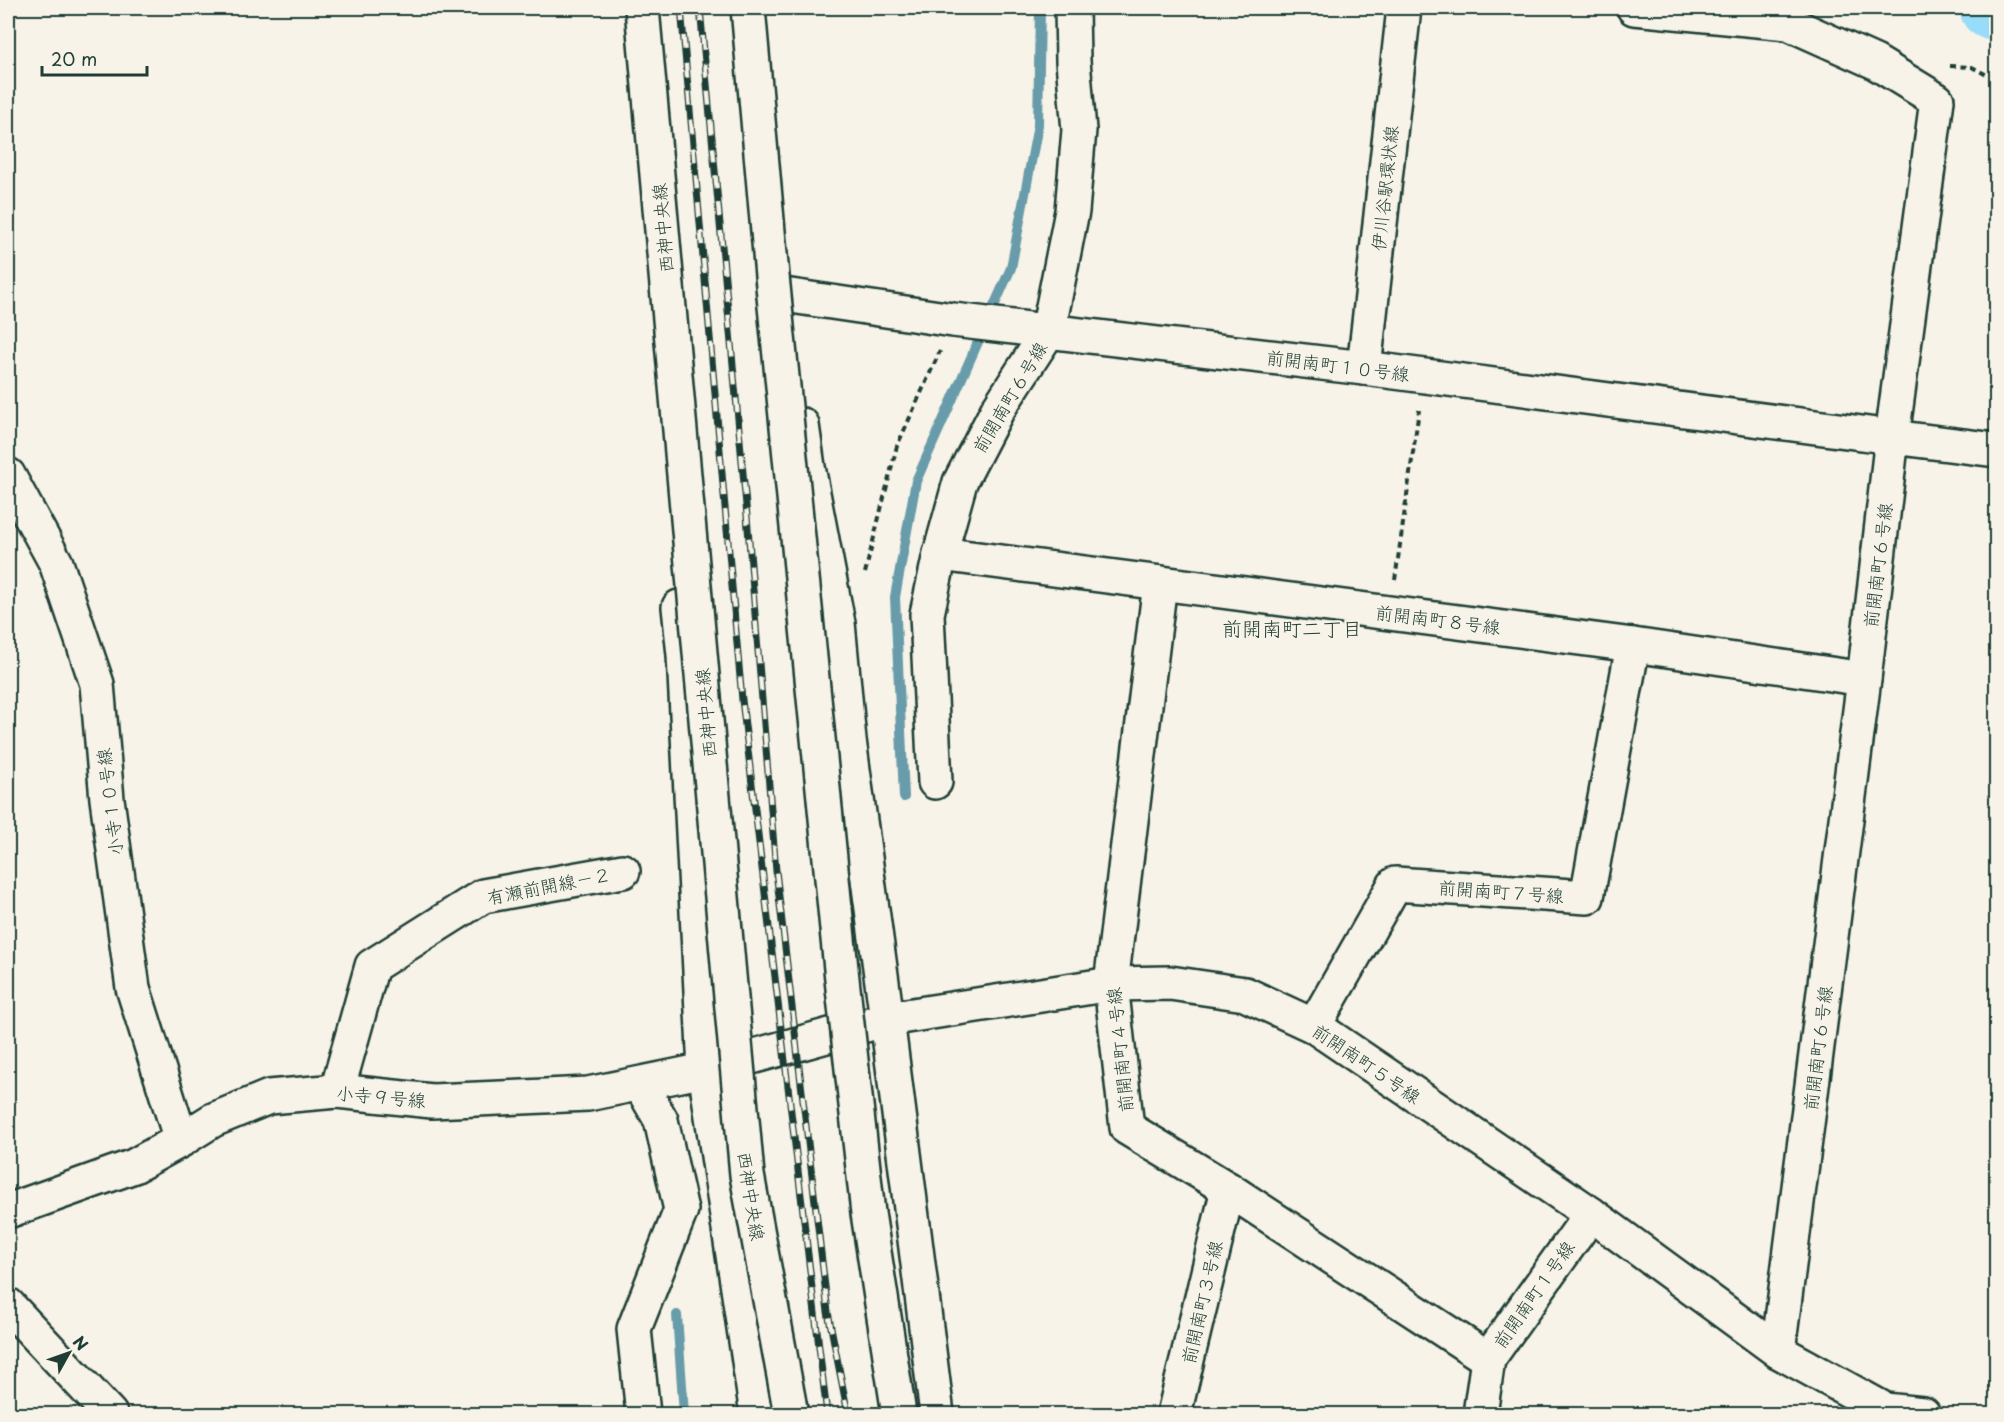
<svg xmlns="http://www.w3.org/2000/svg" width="2004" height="1422" viewBox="0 0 2004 1422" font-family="'Playpen Sans','Klee One',sans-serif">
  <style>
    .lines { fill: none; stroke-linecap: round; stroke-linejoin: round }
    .stream { stroke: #679caa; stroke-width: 10 }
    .river { stroke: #97dcf9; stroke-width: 63 }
    .minor-casing { stroke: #1f3d34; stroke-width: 38 }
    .tertiary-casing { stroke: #1f3d34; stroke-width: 38 }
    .path { stroke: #1f3d34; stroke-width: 4; stroke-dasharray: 6 4.5; stroke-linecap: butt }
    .minor { stroke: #f7f3e8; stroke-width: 33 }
    .tertiary { stroke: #f7f3e8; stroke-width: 33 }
    .rail-casing { stroke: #1f3d34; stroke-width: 7 }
    .rail { stroke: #f7f3e8; stroke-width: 4.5; stroke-dasharray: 14; stroke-linecap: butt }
    .tertiary-bridge-casing { stroke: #1f3d34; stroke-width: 38; stroke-linecap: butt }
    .tertiary-bridge { stroke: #f7f3e8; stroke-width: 33 }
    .labels { text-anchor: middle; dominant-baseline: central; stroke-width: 4.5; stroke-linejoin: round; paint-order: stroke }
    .street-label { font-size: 18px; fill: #1f3d34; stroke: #f7f3e8 }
    .neighbourhood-label { font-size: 20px; fill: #1f3d34; stroke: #f7f3e8 }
  </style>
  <rect width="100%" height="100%" fill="#f7f3e8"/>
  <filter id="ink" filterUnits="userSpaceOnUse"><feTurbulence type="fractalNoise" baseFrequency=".0167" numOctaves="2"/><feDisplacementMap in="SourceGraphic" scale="12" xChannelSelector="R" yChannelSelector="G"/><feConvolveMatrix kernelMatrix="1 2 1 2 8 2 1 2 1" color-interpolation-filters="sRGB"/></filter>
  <g filter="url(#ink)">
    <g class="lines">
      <g class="stream">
        <path d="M904,797L895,597L916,481L1011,268L1038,125L1040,8"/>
        <path d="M677,1315L684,1414"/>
      </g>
      <path class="river" d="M1991,8L1996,10"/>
      <g class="minor-casing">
        <g id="minor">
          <path d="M1634,8L1788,23L1875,62L1937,100L1892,437L1864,679L1778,1351"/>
          <path d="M802,425L808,467L838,623L849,740L887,1019L1111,984L1170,983L1245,994L1314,1026L1591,1214L1778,1351L1885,1410L1923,1414"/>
          <path d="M1892,437L1996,450"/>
          <path d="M8,475L56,563L97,684L107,799L133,988L181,1140L134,1166L8,1211"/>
          <path d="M940,554L1633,645L1864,679"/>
          <path d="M1160,583L1111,984L1127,1128L1228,1189L1488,1359"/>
          <path d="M679,607L684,655L705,1070"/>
          <path d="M935,782L927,614L940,554L960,482L998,409L1048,332L1072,211L1079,130L1073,61L1072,8"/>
          <path d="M1314,1026L1395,884L1587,897L1633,645"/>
          <path d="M640,1084L661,1120L681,1210L634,1329L643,1414"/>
          <path d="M337,1091L372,966L483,896L623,871"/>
          <path d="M8,1305L110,1414"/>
          <path d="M1174,1414L1228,1189"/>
          <path d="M1480,1414L1488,1359L1591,1214"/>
        </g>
      </g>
      <g class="tertiary-casing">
        <g id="tertiary">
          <path d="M784,295L953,320L1364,368L1892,437"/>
          <path d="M1364,368L1404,8"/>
          <path d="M705,1070L757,1414"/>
          <path d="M181,1140L213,1120L269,1097L337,1091L432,1101L588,1094L705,1070L887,1019L937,1414"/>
        </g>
      </g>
      <g class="path">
        <path d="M1950,66L1972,67L1996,80"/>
        <path d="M865,573L897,446L940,351"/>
        <path d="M1395,580L1419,410"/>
      </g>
      <use href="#minor" class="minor"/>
      <use href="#tertiary" class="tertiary"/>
      <g class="rail-casing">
        <g id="rail">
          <path d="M681,8L742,700L827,1414"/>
          <path d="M700,8L747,516L776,871L828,1312L848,1414"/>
        </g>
      </g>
      <use href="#rail" class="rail"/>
      <g class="tertiary-bridge-casing">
        <g id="tertiary-bridge">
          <path d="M642,8L747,1175L791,1414"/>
          <path d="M748,8L772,276L842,979L868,1213L899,1414"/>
        </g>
      </g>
      <use href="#tertiary-bridge" class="tertiary-bridge"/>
    </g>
  </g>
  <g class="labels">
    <g class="street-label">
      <text transform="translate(1384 188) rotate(-84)">伊川谷駅環状線</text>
      <text transform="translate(662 228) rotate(-95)">西神中央線</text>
      <text transform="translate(1338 365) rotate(7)">前開南町１０号線</text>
      <text transform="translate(1009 397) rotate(-59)">前開南町６号線</text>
      <text transform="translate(1877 565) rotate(-83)">前開南町６号線</text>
      <text transform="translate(1438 619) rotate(7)">前開南町８号線</text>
      <text transform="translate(705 713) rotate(-95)">西神中央線</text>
      <text transform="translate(109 802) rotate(-97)">小寺１０号線</text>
      <text transform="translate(549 885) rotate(-11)">有瀬前開線－２</text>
      <text transform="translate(1501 891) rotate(4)">前開南町７号線</text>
      <text transform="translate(1817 1048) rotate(-83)">前開南町６号線</text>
      <text transform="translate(1119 1050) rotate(-96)">前開南町４号線</text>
      <text transform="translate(1367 1063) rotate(34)">前開南町５号線</text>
      <text transform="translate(381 1096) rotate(5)">小寺９号線</text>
      <text transform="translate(752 1196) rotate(81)">西神中央線</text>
      <text transform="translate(1533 1294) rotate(-55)">前開南町１号線</text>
      <text transform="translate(1201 1302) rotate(-77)">前開南町３号線</text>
    </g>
    <g class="neighbourhood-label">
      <text x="1292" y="628">前開南町二丁目</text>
    </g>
  </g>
  <rect width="2004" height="1422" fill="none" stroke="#f7f3e8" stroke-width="30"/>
  <rect x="15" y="15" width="1974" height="1392" fill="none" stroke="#1f3d34" stroke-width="2" filter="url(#ink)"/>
  <g transform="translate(69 1353) rotate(50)" stroke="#f7f3e8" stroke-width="4.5" paint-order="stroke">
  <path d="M0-4.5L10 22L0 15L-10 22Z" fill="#1f3d34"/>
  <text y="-9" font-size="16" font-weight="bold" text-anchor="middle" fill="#1f3d34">N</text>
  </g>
  <path d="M42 66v9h105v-9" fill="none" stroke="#1f3d34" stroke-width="3"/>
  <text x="51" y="66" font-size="18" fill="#1f3d34" stroke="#f7f3e8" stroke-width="4.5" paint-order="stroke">20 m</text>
</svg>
